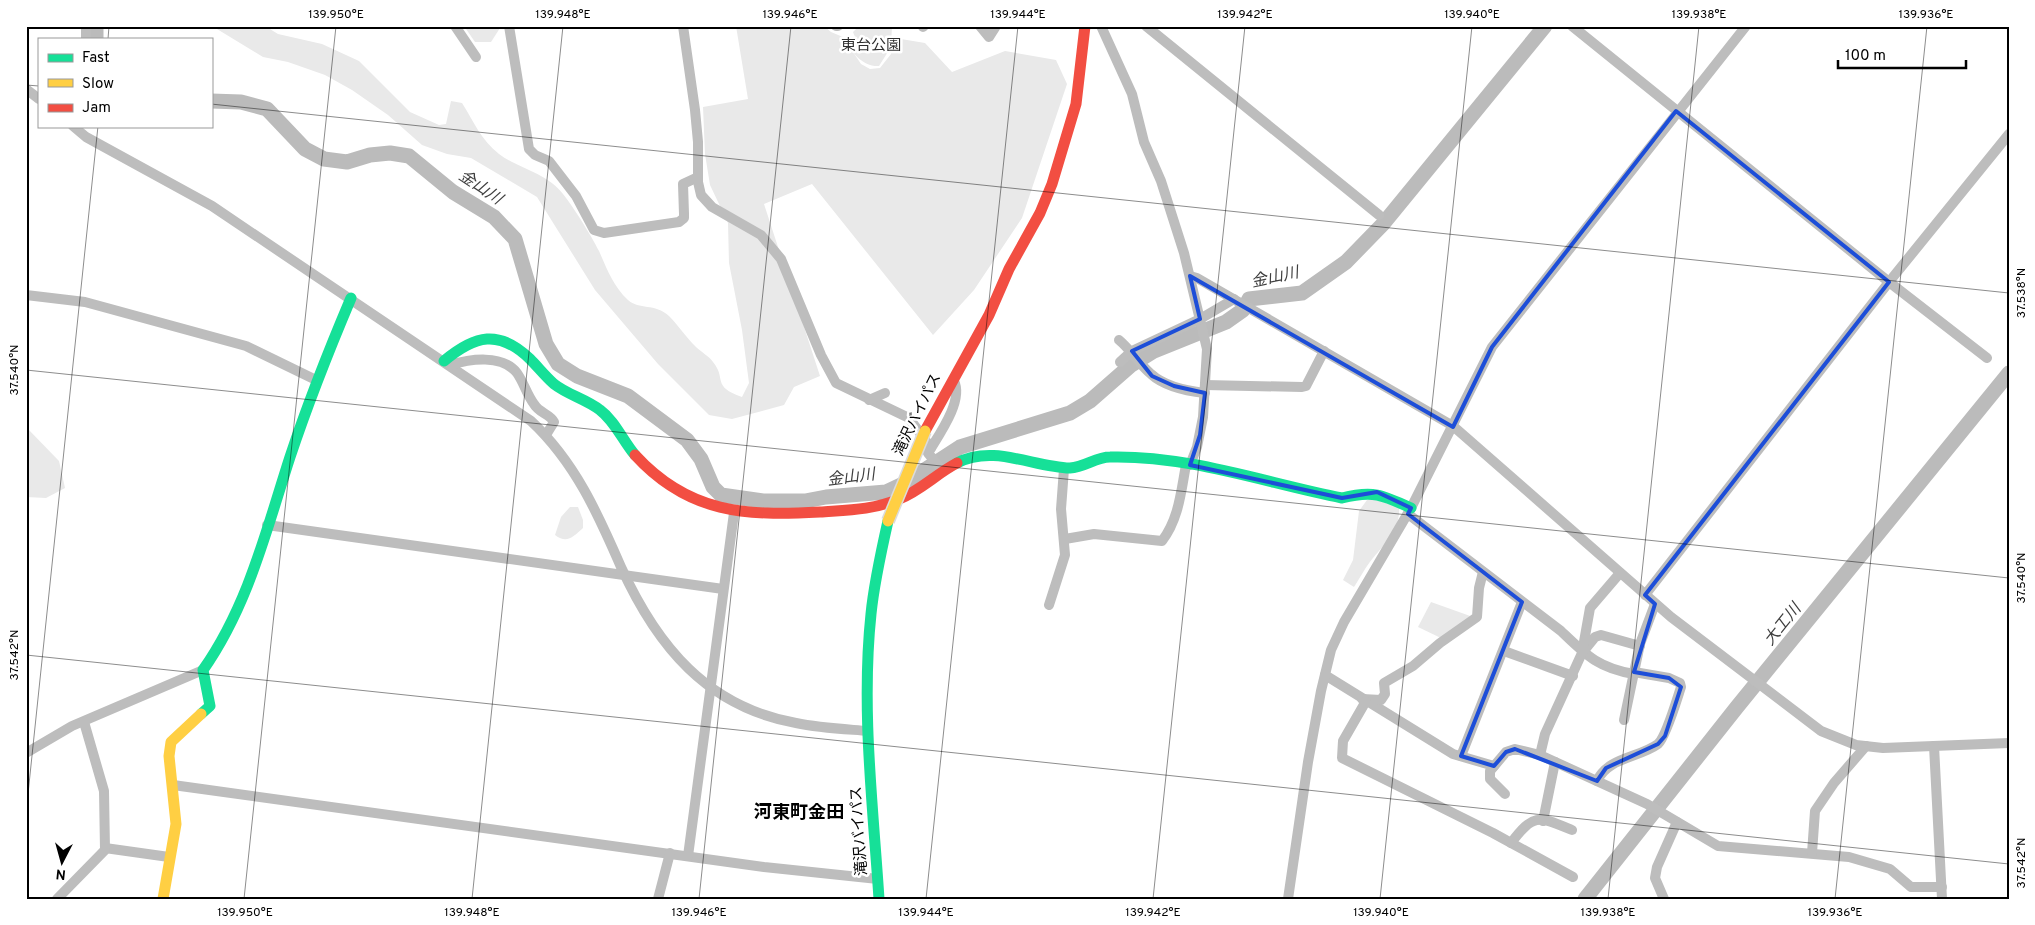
<svg xmlns="http://www.w3.org/2000/svg" width="2035" height="925" viewBox="0 0 2035 925" font-family="Overpass,'Noto Sans JP',sans-serif">
  <style>
    .green { fill: #e9e9e9 }
    .lines { fill: none; stroke-linecap: round; stroke-linejoin: round }
    .river { stroke: #bbb; stroke-width: 15 }
    .street { stroke: #bdbdbd; stroke-width: 10 }
    .fast { stroke: #16e098; stroke-width: 11 }
    .slow { stroke: #ffcf43; stroke-width: 11 }
    .jam { stroke: #f24e42; stroke-width: 11 }
    .slow-bridge-casing { stroke: #dbdbdb; stroke-width: 14; stroke-linecap: butt }
    .slow-bridge { stroke: #ffcf43; stroke-width: 11 }
    .marked { fill: none; stroke: #1d4ed8; stroke-width: 4; stroke-linejoin: round }
    .ticks { fill: none; stroke: #000; stroke-width: 1; stroke-opacity: 0.45 }
    .labels { text-anchor: middle; dominant-baseline: central; stroke-width: 5; stroke-linejoin: round; paint-order: stroke }
    .park-label { font-size: 15px; fill: #2e2e2e; stroke: #fff }
    .street-label { font-size: 15px; fill: #000; stroke: #fff }
    .water-label { font-size: 16px; font-style: italic; fill: #3f3f3f; stroke: #fff }
    .quarter-label { font-size: 18px; font-weight: bold; fill: #000; stroke: #fff }
    .neatline { fill: none; stroke: #000; stroke-width: 2 }
    .ticks-label { font-size: 12px; text-anchor: middle; fill: #000 }
  </style>
  <rect width="100%" height="100%" fill="#fff"/>
  <g class="green">
    <path d="M212,26H265L278,34L322,44L359,61L410,112L439,125L446,124L451,101L462,103C474,122 481,140 499,154C519,169 547,173 563,194C574,208 591,235 599,251C607,269 613,286 628,300C639,310 655,303 669,316C678,325 686,337 696,347C701,352 709,356 713,362C727,379 711,386 742,397L749,383L742,330L729,263L728,223L710,185L705,154L703,107L748,99L736,26H824L831,32L843,37L861,64L870,69L880,68L891,54L895,38L925,43L952,72L1005,51L1056,60L1067,84L1022,218L974,290L933,335L812,184L764,204L820,376L794,387L784,405L732,419L709,415L658,364L595,290L537,197L471,158L447,154L422,145L388,115L352,90L325,75L288,62L263,57Z"/>
    <path d="M464,26H500V28L491,42H475Z"/>
    <path d="M859,26H892L891,47L879,66C863,67 852,53 845,40L848,37L852,40L855,37L853,32Z"/>
    <path d="M26,427L59,461L65,488L46,498L26,497Z"/>
    <path d="M1367,500H1381L1399,507C1401,527 1385,544 1373,558C1366,566 1360,578 1354,587L1343,580L1353,560L1359,511Z"/>
    <path d="M570,507H578L583,520V528C573,537 567,544 555,535L561,517Z"/>
    <path d="M1431,602L1473,617L1443,639L1418,627Z"/>
  </g>
  <g class="lines">
    <g class="river">
      <path d="M96,39V26"/>
      <path d="M211,101L241,102L267,109L305,149L324,159L347,162L370,155L390,153L409,156L453,192L494,217L515,239L546,344L558,364L577,376L628,396L687,440L701,459L713,487L721,495L763,501H805L826,497L886,492L903,484L960,447L1070,413L1090,401L1130,366L1154,351L1226,322L1243,310L1249,299L1302,293L1346,262L1383,224L1545,26"/>
      <path d="M1585,899L1737,707L2009,373"/>
    </g>
    <g class="street">
      <path d="M455,26L476,57"/>
      <path d="M509,26L529,149L535,155L549,161L576,196L594,230L604,233L679,222L684,218V214L683,184L698,177"/>
      <path d="M683,26L695,110L698,142V182L701,195L712,207L761,235L781,259L821,355L836,383L909,418L931,448"/>
      <path d="M836,26H838"/>
      <path d="M980,26L989,37L996,26"/>
      <path d="M1101,26L1132,94L1144,142L1161,181L1184,253L1207,349L1203,417L1197,447L1190,465"/>
      <path d="M1146,26L1379,215"/>
      <path d="M1572,26L1889,282L1987,358"/>
      <path d="M923,27L924,26"/>
      <path d="M86,39V26"/>
      <path d="M26,89L39,99"/>
      <path d="M73,126L86,137L212,206L531,421C575,462 598,514 621,567C657,646 707,707 796,723C820,728 844,729 868,731"/>
      <path d="M1190,276L1197,278L1453,426L1671,617L1821,731L1856,745L1883,748L2009,743"/>
      <path d="M26,295L85,302L246,346L316,380"/>
      <path d="M1119,340C1131,350 1139,364 1151,374C1164,386 1187,391 1205,393"/>
      <path d="M1120,362L1132,351L1200,319L1234,299"/>
      <path d="M450,365C470,359 502,354 517,373C524,383 527,395 534,404C539,413 550,414 554,422L546,435"/>
      <path d="M1205,385L1302,387L1306,386L1324,351"/>
      <path d="M869,400L885,393"/>
      <path d="M942,470L928,453C938,436 964,401 954,381"/>
      <path d="M1408,514L1561,631C1586,655 1598,668 1634,674"/>
      <path d="M267,525L723,589"/>
      <path d="M1065,539L1094,534L1162,541C1179,519 1181,491 1186,465"/>
      <path d="M1645,595L1889,282L2009,134"/>
      <path d="M1049,605L1065,555L1061,509L1064,469"/>
      <path d="M1504,651L1573,676"/>
      <path d="M1582,653L1595,637L1601,635L1640,646"/>
      <path d="M1325,675L1453,754L1494,766"/>
      <path d="M1362,699L1381,700L1385,694L1384,683L1413,666L1440,643L1477,617L1479,588L1483,572"/>
      <path d="M1366,701L1343,741L1342,758L1493,833L1573,877"/>
      <path d="M1624,720L1640,644L1655,604"/>
      <path d="M1934,746L1942,899"/>
      <path d="M26,753L72,726L203,670"/>
      <path d="M1540,755L1545,734L1582,653L1590,608L1620,573"/>
      <path d="M1461,756L1522,602"/>
      <path d="M1597,781C1608,757 1639,758 1658,744C1666,737 1677,699 1681,687L1680,683L1669,678L1634,672"/>
      <path d="M173,785L764,867L878,879"/>
      <path d="M1505,794L1490,779V771L1506,752L1515,749L1540,755L1647,804L1718,846L1849,857L1890,869L1911,887H1942"/>
      <path d="M1543,821L1555,762"/>
      <path d="M1511,843C1534,813 1538,816 1572,830"/>
      <path d="M105,848L169,857"/>
      <path d="M1812,853L1815,811L1834,783L1866,746"/>
      <path d="M688,856L734,513"/>
      <path d="M57,899L105,850L104,791L84,722"/>
      <path d="M658,899L670,853"/>
      <path d="M1288,899L1308,762L1321,691L1331,650L1344,622L1411,508L1492,347L1746,26"/>
      <path d="M1664,899L1655,878L1657,867L1677,822"/>
    </g>
    <g class="fast">
      <path d="M444,361C475,335 499,329 530,359C538,367 545,376 554,384C568,395 586,399 600,410C615,421 623,441 635,455"/>
      <path d="M957,463C993,444 1033,467 1070,468C1085,467 1096,457 1110,457C1188,455 1266,483 1342,498C1373,490 1383,495 1411,508"/>
      <path d="M201,714L210,706L203,670C248,606 266,531 290,457C308,403 329,350 351,298"/>
      <path d="M879,899C873,805 861,709 871,614C874,583 881,552 888,521"/>
    </g>
    <path class="slow" d="M163,899L176,824L169,756L171,742L201,714"/>
    <g class="jam">
      <path d="M925,431L989,315L1009,269L1040,213L1052,184L1076,104L1085,26"/>
      <path d="M635,455C689,514 746,516 820,512C847,510 873,510 899,499C920,491 936,474 957,463"/>
    </g>
    <g class="slow-bridge-casing">
      <path id="slow-bridge" d="M888,521L925,431"/>
    </g>
    <use href="#slow-bridge" class="slow-bridge"/>
  </g>
  <path class="marked" d="M1676,111L1889,282L1645,595L1655,604L1634,672L1669,678L1681,687L1665,736L1658,744L1606,768L1597,781L1515,749L1506,752L1494,766L1461,756L1522,602L1408,514L1411,508L1377,492L1342,498L1190,465L1200,435L1205,393L1174,386L1152,376L1132,351L1200,319L1190,276L1453,427L1492,347Z"/>
  <path class="ticks" d="M108,39L109,26M26,85L39,86M211,104L2009,293M26,370L2009,578M26,655L2009,864M26,813L98,126M244,899L336,26M472,899L563,26M699,899L791,26M926,899L1018,26M1153,899L1245,26M1380,899L1472,26M1608,899L1699,26M1835,899L1927,26"/>
  <g class="labels">
    <g class="park-label">
      <text x="871" y="46">東台公園</text>
    </g>
    <g class="street-label">
      <text transform="translate(918 415) rotate(-64)">滝沢バイパス</text>
      <text transform="translate(860 831) rotate(-94)">滝沢バイパス</text>
    </g>
    <g class="water-label">
      <text transform="translate(480 188) rotate(34)">金山川</text>
      <text transform="translate(1275 278) rotate(-12)">金山川</text>
      <text transform="translate(851 478) rotate(-7)">金山川</text>
      <text transform="translate(1783 625) rotate(-51)">大工川</text>
    </g>
    <g class="quarter-label">
      <text x="799" y="813">河東町金田</text>
    </g>
  </g>
  <rect width="2035" height="925" fill="none" stroke="#ffffff" stroke-width="55"/>
  <rect x="38" y="38" width="175" height="90" fill="#ffffff" stroke="#999999"/>
  <rect x="48" y="54" width="25" height="8" fill="#16e098" stroke="#999999"/>
  <text x="82" y="62" font-size="15" fill="#000000">Fast</text>
  <rect x="48" y="79" width="25" height="8" fill="#ffcf43" stroke="#999999"/>
  <text x="82" y="88" font-size="15" fill="#000000">Slow</text>
  <rect x="48" y="104" width="25" height="8" fill="#f24e42" stroke="#999999"/>
  <text x="82" y="112" font-size="15" fill="#000000">Jam</text>
  <g transform="translate(62 862) rotate(186)" stroke="#ffffff" stroke-width="4" paint-order="stroke">
  <path d="M0-4L9 19L0 12L-9 19Z" fill="#000000"/>
  <text y="-8" font-size="14" font-weight="bold" text-anchor="middle" fill="#000000">N</text>
  </g>
  <path d="M1838 60v8h128v-8" fill="none" stroke="#000000" stroke-width="2.5"/>
  <text x="1845" y="60" font-size="15" fill="#000000" stroke="#ffffff" stroke-width="4" paint-order="stroke">100 m</text>
  <rect x="28" y="28" width="1980" height="870" class="neatline"/>
  <g class="ticks-label">
    <text x="336" y="18">139.950°E</text>
    <text x="563" y="18">139.948°E</text>
    <text x="790" y="18">139.946°E</text>
    <text x="1018" y="18">139.944°E</text>
    <text x="1245" y="18">139.942°E</text>
    <text x="1472" y="18">139.940°E</text>
    <text x="1699" y="18">139.938°E</text>
    <text x="1926" y="18">139.936°E</text>
    <text transform="translate(2021 293) rotate(-90)" y="4">37.538°N</text>
    <text transform="translate(14 370) rotate(-90)" y="4">37.540°N</text>
    <text transform="translate(2021 578) rotate(-90)" y="4">37.540°N</text>
    <text transform="translate(14 655) rotate(-90)" y="4">37.542°N</text>
    <text transform="translate(2021 863) rotate(-90)" y="4">37.542°N</text>
    <text x="245" y="916">139.950°E</text>
    <text x="472" y="916">139.948°E</text>
    <text x="699" y="916">139.946°E</text>
    <text x="926" y="916">139.944°E</text>
    <text x="1153" y="916">139.942°E</text>
    <text x="1381" y="916">139.940°E</text>
    <text x="1608" y="916">139.938°E</text>
    <text x="1835" y="916">139.936°E</text>
  </g>
</svg>
